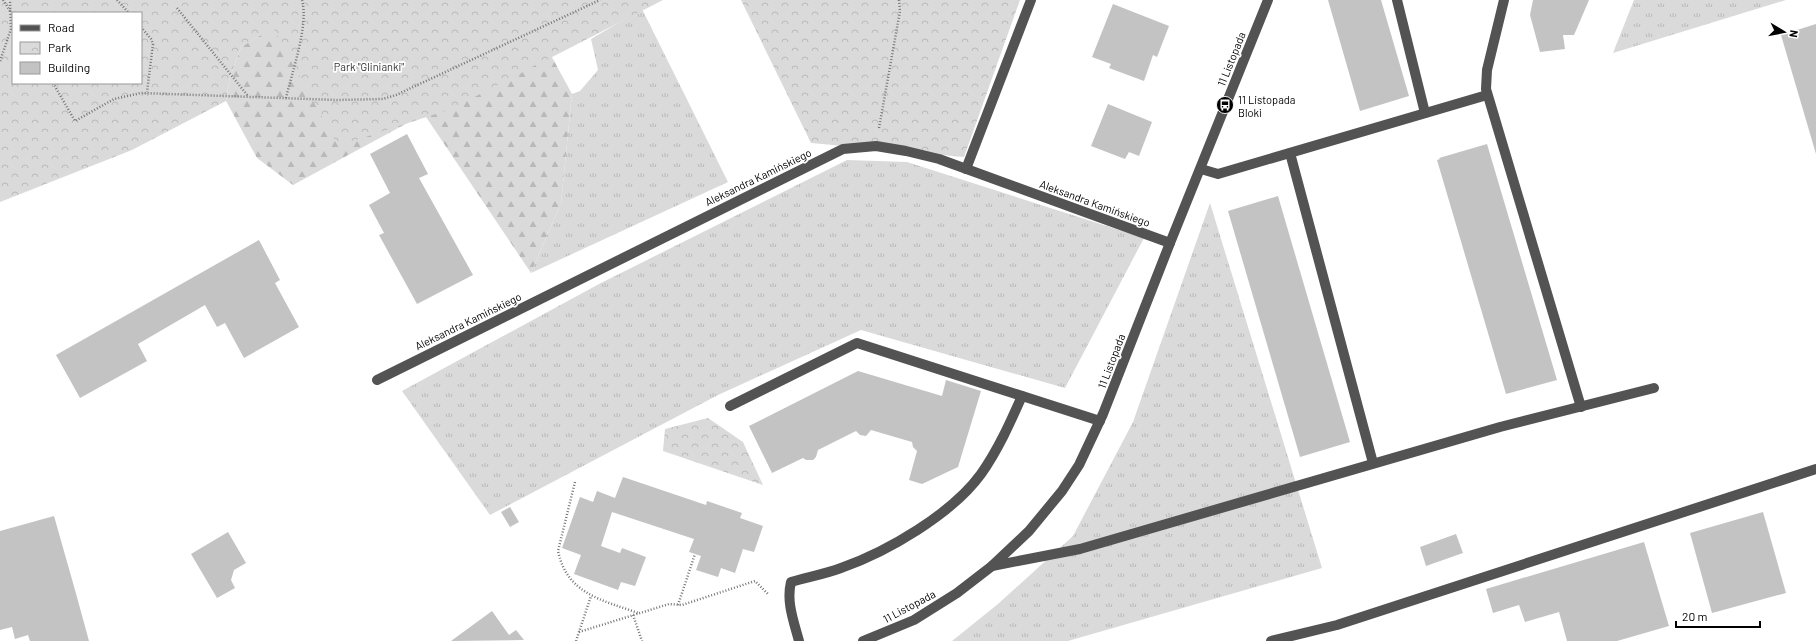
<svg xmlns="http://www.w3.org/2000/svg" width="1816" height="641" viewBox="0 0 1816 641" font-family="Barlow,sans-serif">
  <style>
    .grass { fill: url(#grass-tufts) }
    .forest { fill: url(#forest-firs) }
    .park { fill: url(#park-crowns); fill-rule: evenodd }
    .building { fill: #c3c3c3 }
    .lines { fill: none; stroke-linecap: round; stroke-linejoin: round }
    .path { stroke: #757575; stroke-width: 2.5; stroke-dasharray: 1 2; stroke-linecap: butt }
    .minor { stroke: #535353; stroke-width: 10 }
    .labels { text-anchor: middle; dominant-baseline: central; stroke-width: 3.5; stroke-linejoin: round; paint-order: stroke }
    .street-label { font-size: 11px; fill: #000; stroke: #fff }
    .park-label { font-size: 11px; fill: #313131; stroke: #fff }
    .poi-label { font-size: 11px; fill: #000; stroke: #fff; text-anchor: start }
  </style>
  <defs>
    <pattern id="grass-tufts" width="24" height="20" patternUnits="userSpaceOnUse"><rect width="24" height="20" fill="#dadada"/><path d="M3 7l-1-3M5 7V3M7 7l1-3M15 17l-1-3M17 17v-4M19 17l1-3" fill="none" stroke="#b9b9b9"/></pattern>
    <pattern id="forest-firs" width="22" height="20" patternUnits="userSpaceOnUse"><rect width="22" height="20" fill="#dadada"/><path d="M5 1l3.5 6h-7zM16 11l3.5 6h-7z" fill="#b9b9b9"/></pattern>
    <pattern id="park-crowns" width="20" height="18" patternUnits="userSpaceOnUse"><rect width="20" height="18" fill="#dadada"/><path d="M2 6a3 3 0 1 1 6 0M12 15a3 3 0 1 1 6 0" fill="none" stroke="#b9b9b9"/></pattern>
  </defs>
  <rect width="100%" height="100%" fill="#fff"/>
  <g class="grass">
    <path d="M1634,0H1786L1613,53Z"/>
    <path d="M642,9L728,182L531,273L561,203L572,94L580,91L598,70L591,39Z"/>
    <path d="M847,160L907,162L1144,238L1065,388L861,330L718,395L490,515L402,391L599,284Z"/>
    <path d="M1210,203L1322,568L1068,641H952L998,604L1073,536L1133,422Z"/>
  </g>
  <path class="forest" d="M283,21L547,48L572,94L561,203L531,273L424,114L293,185L257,158L226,101L230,77L241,47Z"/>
  <g class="park">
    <path d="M0,0H663L451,109L338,146L273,28L241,47L230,77L226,101L132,150L0,202ZM13,13H141V83H13Z"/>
    <path d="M741,0H1020L964,157L811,143Z"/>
    <path d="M708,418L743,442L763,485L663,451L665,429Z"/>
  </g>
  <g class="building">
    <path d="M1328,0H1381L1409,96L1360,111Z"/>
    <path d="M1533,0H1589L1574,35H1563L1565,49L1540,52L1530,15Z"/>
    <path d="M1113,4L1169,26L1157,57L1153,55L1144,81L1109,68L1111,64L1092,57Z"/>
    <path d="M1816,24V154L1781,35Z"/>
    <path d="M1108,104L1152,122L1139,156L1129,152L1125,159L1091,146Z"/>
    <path d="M407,134L428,174L419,178L473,275L417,304L379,235L384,233L369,205L390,193L370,154Z"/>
    <path d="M1487,144L1557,380L1506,394L1437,160L1440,159L1439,158Z"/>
    <path d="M1278,196L1350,442L1300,457L1228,211Z"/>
    <path d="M259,240L280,280L275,283L299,327L244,358L225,323L217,327L205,305L138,344L147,361L80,398L56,355Z"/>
    <path d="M858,371L942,396L946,380L981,391L958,467L922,484L909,480L917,451L913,447L912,442L871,430L866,436L860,435L856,431L818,450L816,457L813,460H806L803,458L772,473L749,426Z"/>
    <path d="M623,477L706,505L707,501L742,513L740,518L763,526L754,552L743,549L735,573L721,568L718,577L696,570L701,556L689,552L694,539L612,512L601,546L620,553L622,548L646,557L635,586L621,582L618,590L574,574L581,555L562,548L580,497L593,502L597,491L615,498Z"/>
    <path d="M510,507L519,522L510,527L501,512Z"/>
    <path d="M1763,512L1786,593L1712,613L1690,533Z"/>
    <path d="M54,516L75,590L89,641H30L28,635L15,639L12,627L0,630V531Z"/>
    <path d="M228,532L246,563L234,570L231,580L235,588L217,598L191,554Z"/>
    <path d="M1456,534L1463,553L1426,566L1420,547Z"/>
    <path d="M1644,542L1669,626L1617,641H1567L1559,612L1525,622L1519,605L1493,613L1486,589Z"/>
    <path d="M492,611L509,635L516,630L524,640L451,641Z"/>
  </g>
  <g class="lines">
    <g class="path">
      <path d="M3,0L10,11"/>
      <path d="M117,0L129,13"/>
      <path d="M177,8L248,96"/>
      <path d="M141,27L151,39L153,44L147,92"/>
      <path d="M0,61L11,29L10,0"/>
      <path d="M53,83L75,121L114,99L141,93L337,100L383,99L396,95L600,0"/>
      <path d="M286,98C292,72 309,25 302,0"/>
      <path d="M879,128L900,11L899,0"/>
      <path d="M575,482L558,551C567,594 602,600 638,613"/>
      <path d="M678,605L695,554"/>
      <path d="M633,615L642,641"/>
      <path d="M579,632L669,604L682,605L755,581L769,595"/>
      <path d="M576,641L591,596"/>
    </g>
    <g class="minor">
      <path d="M1397,0L1425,113"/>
      <path d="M1504,0L1487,70L1486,89L1581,407"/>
      <path d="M1290,153L1373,463"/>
      <path d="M966,169L1031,0"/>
      <path d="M1201,169L1218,174L1487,95"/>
      <path d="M377,380L843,149L876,146L906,151L939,159L1170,243"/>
      <path d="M730,406L857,343L1100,421"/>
      <path d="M992,566L1080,549L1500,427L1654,388"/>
      <path d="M799,641C794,622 786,602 791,582C808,577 825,574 841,568C887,552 952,514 981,474C998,450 1010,423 1022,396"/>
      <path d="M863,641L914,620L957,593L992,566L1029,531L1062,491L1079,465L1103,414L1170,243L1268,0"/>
      <path d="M1271,641L1337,625L1816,469"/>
    </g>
  </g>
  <defs>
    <g id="bus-disc" transform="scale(0.9)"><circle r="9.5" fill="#000" stroke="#fff"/><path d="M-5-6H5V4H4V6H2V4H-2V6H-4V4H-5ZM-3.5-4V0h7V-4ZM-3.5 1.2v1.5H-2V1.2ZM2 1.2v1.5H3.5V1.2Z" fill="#fff"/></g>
  </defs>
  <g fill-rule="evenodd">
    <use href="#bus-disc" x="1225" y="105"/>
  </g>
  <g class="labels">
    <g class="street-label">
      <text transform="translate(1231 59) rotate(-68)">11 Listopada</text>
      <text transform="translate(758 177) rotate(-26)">Aleksandra Kamińskiego</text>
      <text transform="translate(1095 203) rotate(20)">Aleksandra Kamińskiego</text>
      <text transform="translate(468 321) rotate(-26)">Aleksandra Kamińskiego</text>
      <text transform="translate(1111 361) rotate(-69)">11 Listopada</text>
      <text transform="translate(909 606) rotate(-28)">11 Listopada</text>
    </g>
    <g class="park-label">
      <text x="369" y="66">Park "Glinianki"</text>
    </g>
    <g class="poi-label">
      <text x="1238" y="99">11 Listopada<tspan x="1238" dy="13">Bloki</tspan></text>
    </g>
  </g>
  <rect x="12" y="12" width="130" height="72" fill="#ffffff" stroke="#999999"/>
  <rect x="20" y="25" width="20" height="6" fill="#535353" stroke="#999999"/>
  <text x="48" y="32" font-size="12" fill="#000000">Road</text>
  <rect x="20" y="42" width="20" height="12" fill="url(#park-crowns)" stroke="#999999"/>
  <text x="48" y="52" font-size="12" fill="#000000">Park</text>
  <rect x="20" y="62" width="20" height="12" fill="#c3c3c3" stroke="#999999"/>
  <text x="48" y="72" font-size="12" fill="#000000">Building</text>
  <g transform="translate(1784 32) rotate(100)" stroke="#ffffff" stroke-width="3" paint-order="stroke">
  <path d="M0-3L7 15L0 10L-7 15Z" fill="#000000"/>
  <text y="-6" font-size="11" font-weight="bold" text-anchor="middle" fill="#000000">N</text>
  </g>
  <path d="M1676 621v6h84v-6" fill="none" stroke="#000000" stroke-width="2"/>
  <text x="1682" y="621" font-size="12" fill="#000000" stroke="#ffffff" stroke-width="3" paint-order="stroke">20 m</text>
</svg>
